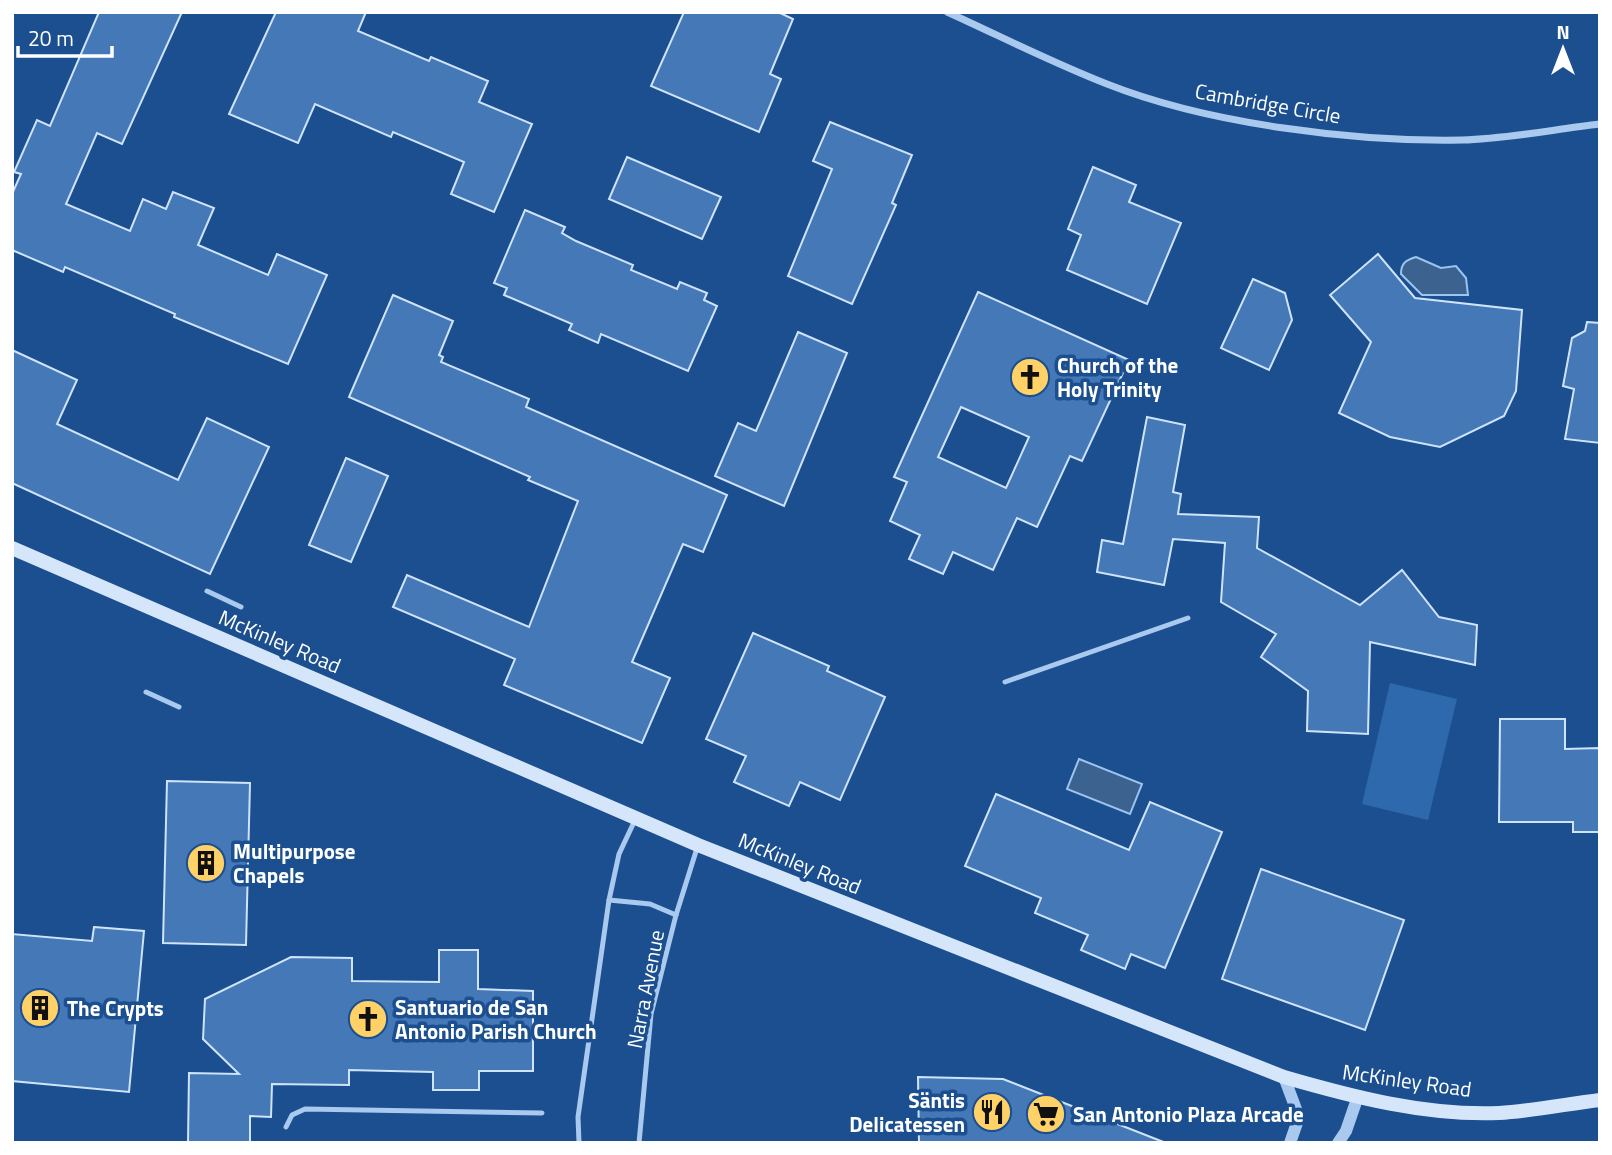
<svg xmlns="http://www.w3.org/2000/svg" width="1612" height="1155" viewBox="0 0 1612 1155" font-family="'Titillium Web',sans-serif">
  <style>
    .green { fill: #2e69ad }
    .water { fill: #3c6290; stroke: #9cc4f0; stroke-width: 2 }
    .building { fill: #4478b7; stroke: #cfe3fa; stroke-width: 2; fill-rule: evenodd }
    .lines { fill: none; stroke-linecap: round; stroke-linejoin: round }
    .service { stroke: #a9c9ee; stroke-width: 5 }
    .minor { stroke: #a9c9ee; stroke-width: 7 }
    .tertiary { stroke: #a9c9ee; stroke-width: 12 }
    .secondary { stroke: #d6e6fa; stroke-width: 14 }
    .labels { text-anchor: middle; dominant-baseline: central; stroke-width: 7; stroke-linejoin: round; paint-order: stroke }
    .street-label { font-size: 21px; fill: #fff; stroke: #1b4f8f }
    .poi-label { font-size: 21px; font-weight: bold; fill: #fff; stroke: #1b4f8f; text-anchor: start }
  </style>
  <rect width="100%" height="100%" fill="#1b4f8f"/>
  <path class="green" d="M1390,683L1457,699L1428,820L1362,804Z"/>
  <g class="water">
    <path d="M1416,257L1441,268L1456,266L1466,278L1468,295H1422L1401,274C1401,263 1406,260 1416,257Z"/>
    <path d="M1079,759L1142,784L1130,814L1067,789Z"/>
  </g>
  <g class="building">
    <path d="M99,12H182L122,144L97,133L66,204L130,231L143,199L166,209L173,192L214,208L198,245L268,275L277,254L327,275L288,364L174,317L175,314L65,267L63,272L12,250V194L21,174L14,172L37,120L50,126Z"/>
    <path d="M276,12H366L358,31L429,61L431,57L488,81L479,102L532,124L494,212L451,194L464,162L393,132L391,137L315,104L298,143L229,114Z"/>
    <path d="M684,12H778L793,19L770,74L781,79L759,132L651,86Z"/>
    <path d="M830,122L912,155L892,203L896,205L852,304L788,276L832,169L813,161Z"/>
    <path d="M627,157L721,197L702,239L609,199Z"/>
    <path d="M1093,167L1136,185L1129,202L1181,223L1147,304L1067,270L1081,235L1068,229Z"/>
    <path d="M525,210L565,227L562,233L576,241L633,265L631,270L677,289L680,282L707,293L704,300L717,306L688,371L601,334L598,343L569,330L572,324L504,295L507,288L494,283Z"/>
    <path d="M1378,254L1415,298L1522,310L1516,391L1504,416L1440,447L1390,437L1339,413L1371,342L1330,295Z"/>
    <path d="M1253,279L1285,293L1292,320L1269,370L1221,348Z"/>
    <path d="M978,292L1129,360L1082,461L1070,456L1037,527L1017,518L993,570L953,552L943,574L909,559L920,535L890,521L907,482L894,477ZM961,407L1029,437L1006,488L938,457Z"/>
    <path d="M393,295L453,321L439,355L443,357L441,362L529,399L526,407L727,495L703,552L683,544L632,662L670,678L642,743L504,685L515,659L393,607L407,575L529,627L578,501L528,480L530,477L349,397Z"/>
    <path d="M1587,322L1600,323V443L1565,439L1574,389L1563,386L1572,338L1585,331Z"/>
    <path d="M798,332L847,353L784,506L715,476L738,423L756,431Z"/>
    <path d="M12,350L77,380L57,424L178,480L207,418L269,447L210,574L12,483Z"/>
    <path d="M1147,417L1185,425L1173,492L1181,494L1178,514L1259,517L1257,548L1360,605L1402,570L1439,617L1477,625L1475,665L1370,642L1368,734L1307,731L1308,691L1261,657L1276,634L1221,602L1225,543L1173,539L1164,585L1097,572L1102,540L1123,544Z"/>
    <path d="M346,458L388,476L351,562L309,545Z"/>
    <path d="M753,633L829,666L827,671L885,697L840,800L800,782L789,806L734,782L746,756L706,739Z"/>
    <path d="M1500,719H1565V749L1600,748V832H1573V822H1499Z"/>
    <path d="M167,781L250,783L246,945L163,943Z"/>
    <path d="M996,794L1129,850L1150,802L1222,832L1165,968L1131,954L1125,969L1081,950L1088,935L1035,913L1041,898L965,866Z"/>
    <path d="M1261,869L1404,920L1365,1030L1222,979Z"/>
    <path d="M94,927L144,931L129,1092L12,1081V934L92,941Z"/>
    <path d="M439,950H478V989L533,991V1071H479V1090H433V1072L349,1070V1085L272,1084L271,1117L250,1116V1143H188L189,1073L239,1074L203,1039L205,999L291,957L352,958V981L439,982Z"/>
    <path d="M918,1077L1003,1079L1166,1143H919Z"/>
  </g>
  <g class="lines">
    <g class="service">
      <path d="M207,591L241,607"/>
      <path d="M1005,682L1188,618"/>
      <path d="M146,692L179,707"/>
      <path d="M609,900L619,854L635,820"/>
      <path d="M286,1127L292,1115L305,1109L542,1113"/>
      <path d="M579,1143L578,1117L609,900L650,904L676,915"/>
      <path d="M639,1143L651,1014L676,915L698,845"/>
    </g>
    <path class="minor" d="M947,12C1000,36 1053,63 1107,84C1208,124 1354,142 1462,140C1508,139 1555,129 1600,124"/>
    <g class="tertiary">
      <path d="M1284,1077L1299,1117L1290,1143"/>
      <path d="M1338,1143L1346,1131L1357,1099"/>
    </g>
    <path class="secondary" d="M12,548L698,845L1284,1077C1353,1097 1426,1116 1499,1113C1532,1111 1567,1104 1600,1100"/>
  </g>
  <defs>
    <g id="church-disc" transform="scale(2.0125)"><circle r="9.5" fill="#ffd166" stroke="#1b4f8f"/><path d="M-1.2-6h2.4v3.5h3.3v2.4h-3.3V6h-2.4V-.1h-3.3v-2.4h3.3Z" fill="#111"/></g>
    <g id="building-disc" transform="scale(2.0125)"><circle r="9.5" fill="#ffd166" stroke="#1b4f8f"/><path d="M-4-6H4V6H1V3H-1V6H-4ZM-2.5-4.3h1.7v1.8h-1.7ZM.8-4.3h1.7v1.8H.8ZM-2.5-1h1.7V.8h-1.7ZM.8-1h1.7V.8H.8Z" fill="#111"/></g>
    <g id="restaurant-disc" transform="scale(2.0125)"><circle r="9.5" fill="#ffd166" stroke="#1b4f8f"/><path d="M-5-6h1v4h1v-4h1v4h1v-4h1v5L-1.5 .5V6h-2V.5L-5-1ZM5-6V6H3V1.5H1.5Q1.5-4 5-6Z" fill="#111"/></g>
    <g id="supermarket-disc" transform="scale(2.0125)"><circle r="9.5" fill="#ffd166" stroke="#1b4f8f"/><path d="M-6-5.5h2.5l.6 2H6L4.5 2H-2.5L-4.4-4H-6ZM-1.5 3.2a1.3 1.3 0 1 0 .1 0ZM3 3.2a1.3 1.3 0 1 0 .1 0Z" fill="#111"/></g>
  </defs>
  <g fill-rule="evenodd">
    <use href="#church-disc" x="1030" y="377"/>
    <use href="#building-disc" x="206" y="863"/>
    <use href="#building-disc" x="40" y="1008"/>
    <use href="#church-disc" x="368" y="1019"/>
    <use href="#restaurant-disc" x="992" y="1112"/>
    <use href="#supermarket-disc" x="1046" y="1114"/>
  </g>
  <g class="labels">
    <g class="street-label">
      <text transform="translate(1268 103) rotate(10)">Cambridge Circle</text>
      <text transform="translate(280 641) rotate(23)">McKinley Road</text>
      <text transform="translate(800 863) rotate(22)">McKinley Road</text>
      <text transform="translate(645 989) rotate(-79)">Narra Avenue</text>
      <text transform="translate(1407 1080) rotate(8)">McKinley Road</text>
    </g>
    <g class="poi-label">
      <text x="1057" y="365">Church of the<tspan x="1057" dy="24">Holy Trinity</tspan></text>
      <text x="233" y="851">Multipurpose<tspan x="233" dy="24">Chapels</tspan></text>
      <text x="395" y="1007">Santuario de San<tspan x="395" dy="24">Antonio Parish Church</tspan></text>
      <text x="67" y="1008">The Crypts</text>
      <text x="965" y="1100" text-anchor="end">Säntis<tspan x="965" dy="24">Delicatessen</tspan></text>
      <text x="1073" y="1114">San Antonio Plaza Arcade</text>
    </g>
  </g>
  <rect width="1612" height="1155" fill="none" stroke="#ffffff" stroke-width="28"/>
  <g transform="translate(1563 49)" stroke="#1b4f8f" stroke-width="5" paint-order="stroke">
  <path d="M0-5L12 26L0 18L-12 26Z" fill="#ffffff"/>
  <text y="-10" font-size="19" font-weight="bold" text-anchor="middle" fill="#ffffff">N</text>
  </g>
  <path d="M18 46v10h94v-10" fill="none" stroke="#ffffff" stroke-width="3.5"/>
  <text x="28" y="46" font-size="21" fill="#ffffff" stroke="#1b4f8f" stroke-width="5" paint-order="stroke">20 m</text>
</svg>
